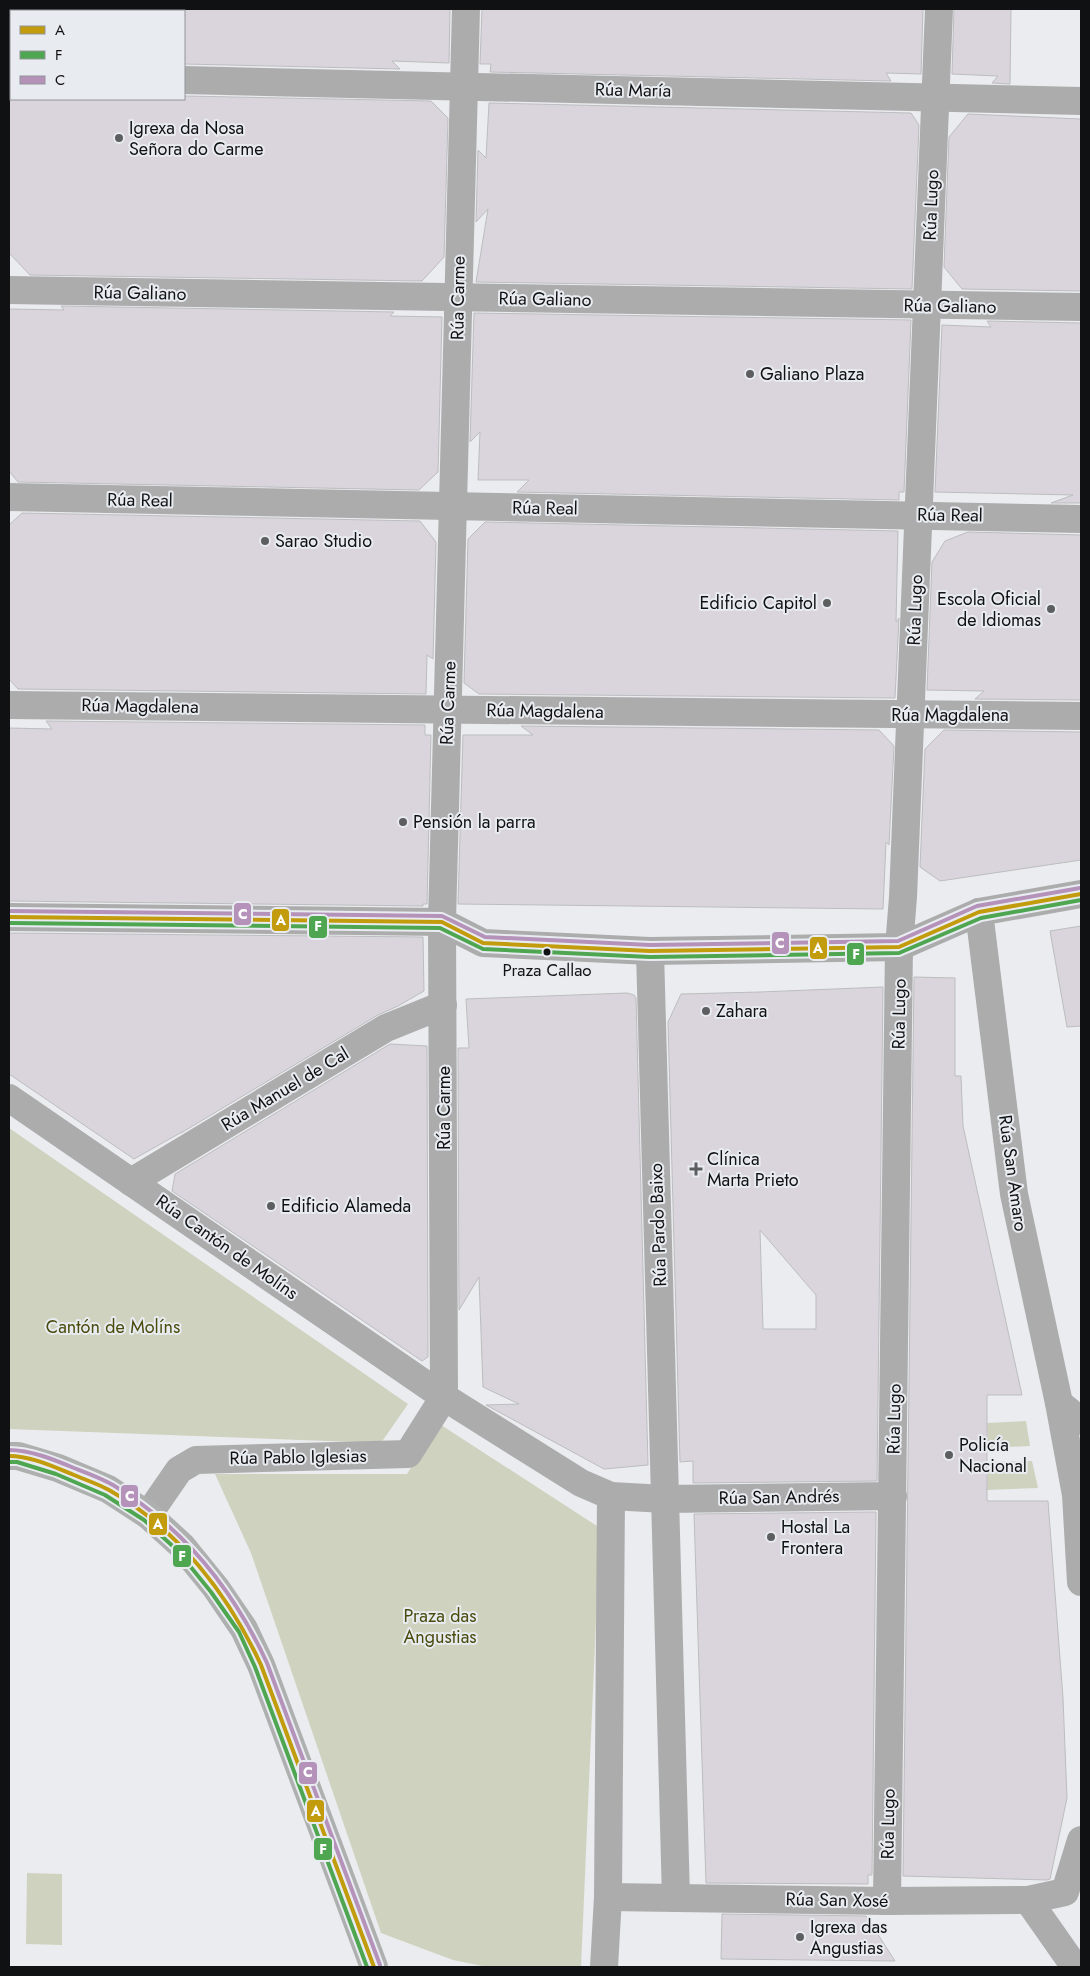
<svg xmlns="http://www.w3.org/2000/svg" width="1090" height="1976" viewBox="0 0 1090 1976" font-family="Jost,sans-serif">
  <style>
    .green { fill: #cfd2be }
    .building { fill: #dad5dc; stroke: #bcbdbf; fill-rule: evenodd }
    .lines { fill: none; stroke-linecap: round; stroke-linejoin: round }
    .minor { stroke: #acacad; stroke-width: 28 }
    .major { stroke: #aeb0af; stroke-width: 28 }
    .bus-1-casing { stroke: #e8ecf1; stroke-width: 8 }
    .bus-2-casing { stroke: #e8ecf1; stroke-width: 8 }
    .bus-3-casing { stroke: #e8ecf1; stroke-width: 8 }
    .bus-1 { stroke: #c29c0c; stroke-width: 4 }
    .bus-2 { stroke: #4fa651; stroke-width: 4 }
    .bus-3 { stroke: #b592b9; stroke-width: 4 }
    .poi-dot { fill: #5c5e60; stroke: #e8ecf1; stroke-width: 2 }
    .bus-dot { fill: #101113; stroke: #e8ecf1; stroke-width: 2 }
    .labels { text-anchor: middle; dominant-baseline: central; stroke-width: 4; stroke-linejoin: round; paint-order: stroke }
    .bus-label { font-size: 17px; fill: #101113; stroke: #e8ecf1 }
    .street-label { font-size: 18px; fill: #101113; stroke: #e8ecf1 }
    .poi-label { font-size: 18px; fill: #101113; stroke: #e8ecf1; text-anchor: start }
    .park-label { font-size: 18px; fill: #4a4b0c; stroke: #e8ecf1 }
    .line-badge { stroke: #e8ecf1; stroke-width: 2 }
    .badge-label { font-size: 14px; text-anchor: middle; font-weight: bold; fill: #fff }
  </style>
  <rect width="100%" height="100%" fill="#eaecef"/>
  <g class="green">
    <path d="M9,1128L408,1404L381,1443L9,1429Z"/>
    <path d="M1026,1421L1030,1446L988,1448L987,1423Z"/>
    <path d="M438,1423L600,1528L581,1967H487L453,1960L381,1933L251,1553L215,1474H407Z"/>
    <path d="M1032,1461L1038,1488L987,1490L988,1462Z"/>
    <path d="M27,1873L62,1874V1945L26,1944Z"/>
  </g>
  <g class="building">
    <path d="M184,9H450L449,63L392,61L400,69L184,64Z"/>
    <path d="M482,9H923L921,74L886,73L891,81L490,72L491,64H480Z"/>
    <path d="M954,9H1011L1010,84L992,83L998,76L952,74Z"/>
    <path d="M184,96L431,101L448,118L444,257L422,281L30,275L9,253V99H184Z"/>
    <path d="M489,103L911,113L919,125L912,289L476,282L488,209L476,222L478,150L486,158Z"/>
    <path d="M968,114L1081,119V291L962,289L944,267L949,137Z"/>
    <path d="M61,306L394,312L390,316L442,317L438,472L419,490L18,482L9,471V309L64,310Z"/>
    <path d="M474,313L911,320L904,492H899V500L517,492L529,480H478L480,432L470,442Z"/>
    <path d="M987,321L1081,323V503H1051L1073,495L935,492L942,325L991,327Z"/>
    <path d="M22,513L420,521L436,542L433,659L427,655L426,694L18,689L9,679V525Z"/>
    <path d="M485,522L898,531L896,622L899,618L895,698L479,694L464,683L468,539Z"/>
    <path d="M968,532L1081,535V700L975,699L984,691L927,690L932,562L945,541Z"/>
    <path d="M46,721L425,725V735H431L427,904H423V906L9,901V728L52,729Z"/>
    <path d="M521,726L879,730L894,746L889,845L886,842L883,909L458,904L463,735H533Z"/>
    <path d="M944,730L1081,732V860L940,881L920,867L925,749Z"/>
    <path d="M1081,926V1026L1067,1027L1050,931Z"/>
    <path d="M9,933L423,937L424,991L398,1006L378,1015L181,1133L182,1132L134,1159L9,1074Z"/>
    <path d="M914,977L955,978V1076H961L963,1126L1022,1395H987V1501H1048L1063,1698L1067,1798L1050,1879L1047,1880L903,1876Z"/>
    <path d="M883,987L877,1481L693,1483V1461L680,1462L668,1022L681,994L760,992ZM760,1230L816,1295V1329H763Z"/>
    <path d="M627,993L634,995L636,998L648,1465L604,1469L486,1405L519,1404L483,1387L479,1277L459,1310L458,1048H469L466,999Z"/>
    <path d="M390,1044L427,1046L428,1357L422,1361L172,1191L175,1174Z"/>
    <path d="M876,1512L872,1875H868V1884L706,1883L694,1514Z"/>
    <path d="M722,1914L866,1916L895,1961L721,1959Z"/>
  </g>
  <g class="lines">
    <g class="minor">
      <path d="M9,75H11"/>
      <path d="M184,80L1081,101"/>
      <path d="M9,290L1081,307"/>
      <path d="M9,497L1081,519"/>
      <path d="M9,705L1081,716"/>
      <path d="M979,912L1014,1194L1059,1403L1081,1421"/>
      <path d="M9,917L442,922L483,943L650,951L899,947L979,912L1081,894"/>
      <path d="M650,951L676,1898"/>
      <path d="M9,1098L444,1397L581,1483L611,1496L665,1499L893,1496"/>
      <path d="M131,1182L386,1028L443,1005"/>
      <path d="M444,1397L442,922L466,9"/>
      <path d="M1059,1403L1076,1495L1081,1582"/>
      <path d="M148,1515L179,1470L196,1460L408,1454L444,1397"/>
      <path d="M608,1897L887,1901L1028,1900L1065,1892L1081,1840"/>
      <path d="M1028,1900L1075,1967"/>
      <path d="M887,1901L899,947L903,897L939,9"/>
      <path d="M604,1967L608,1897L611,1496"/>
    </g>
    <path class="major" d="M9,1456H18L58,1468L108,1489L148,1515L182,1546L216,1588L244,1629L261,1665L374,1967"/>
    <g class="bus-1-casing">
      <g id="bus-1">
        <path d="M9,917L442,922L483,943L650,951L899,947L979,912L1081,894"/>
        <path d="M9,1456C31,1456 54,1467 74,1475C86,1480 98,1484 109,1490C178,1529 228,1594 261,1665L374,1967"/>
      </g>
    </g>
    <g class="bus-2-casing">
      <g id="bus-2">
        <path d="M9,923L440,928L483,949L650,957L899,953L981,918L1081,900"/>
        <path d="M9,1462H17L56,1474L105,1495L144,1520L177,1550L211,1592L239,1632L255,1667L367,1967"/>
      </g>
    </g>
    <g class="bus-3-casing">
      <g id="bus-3">
        <path d="M9,911L442,916L485,937L650,945L898,941L977,906L1080,888"/>
        <path d="M9,1450C31,1450 55,1460 74,1468C87,1473 101,1478 113,1485C183,1527 233,1589 267,1663L380,1965"/>
      </g>
    </g>
    <use href="#bus-1" class="bus-1"/>
    <use href="#bus-2" class="bus-2"/>
    <use href="#bus-3" class="bus-3"/>
  </g>
  <g class="poi-dot">
    <circle cx="119" cy="138" r="5"/>
    <circle cx="750" cy="374" r="5"/>
    <circle cx="265" cy="541" r="5"/>
    <circle cx="827" cy="603" r="5"/>
    <circle cx="1051" cy="609" r="5"/>
    <circle cx="403" cy="822" r="5"/>
    <circle cx="706" cy="1011" r="5"/>
    <path d="M693.5 1161.5h5v5h5v5h-5v5h-5v-5h-5v-5h5z"/>
    <circle cx="271" cy="1206" r="5"/>
    <circle cx="949" cy="1455" r="5"/>
    <circle cx="771" cy="1537" r="5"/>
    <circle cx="800" cy="1937" r="5"/>
  </g>
  <circle class="bus-dot" cx="547" cy="952" r="4.5"/>
  <g class="labels">
    <g class="bus-label">
      <text x="547" y="970">Praza Callao</text>
    </g>
    <g class="street-label">
      <text transform="translate(633 90) rotate(1)">Rúa María</text>
      <text transform="translate(931 205) rotate(-88)">Rúa Lugo</text>
      <text transform="translate(140 293) rotate(1)">Rúa Galiano</text>
      <text transform="translate(458 298) rotate(-89)">Rúa Carme</text>
      <text transform="translate(545 299) rotate(1)">Rúa Galiano</text>
      <text transform="translate(950 306) rotate(1)">Rúa Galiano</text>
      <text transform="translate(140 500) rotate(1)">Rúa Real</text>
      <text transform="translate(545 508) rotate(1)">Rúa Real</text>
      <text transform="translate(950 515) rotate(1)">Rúa Real</text>
      <text transform="translate(915 610) rotate(-88)">Rúa Lugo</text>
      <text transform="translate(448 703) rotate(-88)">Rúa Carme</text>
      <text transform="translate(140 706) rotate(1)">Rúa Magdalena</text>
      <text transform="translate(545 711) rotate(1)">Rúa Magdalena</text>
      <text x="950" y="715">Rúa Magdalena</text>
      <text transform="translate(899 1014) rotate(-89)">Rúa Lugo</text>
      <text transform="translate(285 1089) rotate(-31)">Rúa Manuel de Cal</text>
      <text transform="translate(444 1108) rotate(-90)">Rúa Carme</text>
      <text transform="translate(1013 1173) rotate(82)">Rúa San Amaro</text>
      <text transform="translate(658 1225) rotate(-92)">Rúa Pardo Baixo</text>
      <text transform="translate(227 1247) rotate(35)">Rúa Cantón de Molíns</text>
      <text transform="translate(894 1419) rotate(-89)">Rúa Lugo</text>
      <text transform="translate(298 1457) rotate(-1)">Rúa Pablo Iglesias</text>
      <text transform="translate(779 1497) rotate(-1)">Rúa San Andrés</text>
      <text transform="translate(888 1824) rotate(-89)">Rúa Lugo</text>
      <text transform="translate(837 1900) rotate(1)">Rúa San Xosé</text>
    </g>
    <g class="poi-label">
      <text x="129" y="128">Igrexa da Nosa<tspan x="129" dy="21">Señora do Carme</tspan></text>
      <text x="760" y="374">Galiano Plaza</text>
      <text x="275" y="541">Sarao Studio</text>
      <text x="1041" y="599" text-anchor="end">Escola Oficial<tspan x="1041" dy="21">de Idiomas</tspan></text>
      <text x="817" y="603" text-anchor="end">Edificio Capitol</text>
      <text x="413" y="822">Pensión la parra</text>
      <text x="716" y="1011">Zahara</text>
      <text x="707" y="1159">Clínica<tspan x="707" dy="21">Marta Prieto</tspan></text>
      <text x="281" y="1206">Edificio Alameda</text>
      <text x="959" y="1445">Policía<tspan x="959" dy="21">Nacional</tspan></text>
      <text x="781" y="1527">Hostal La<tspan x="781" dy="21">Frontera</tspan></text>
      <text x="810" y="1927">Igrexa das<tspan x="810" dy="21">Angustias</tspan></text>
    </g>
    <g class="park-label">
      <text x="113" y="1327">Cantón de Molíns</text>
      <text x="440" y="1616">Praza das<tspan x="440" dy="21">Angustias</tspan></text>
    </g>
  </g>
  <g class="line-badge">
    <rect x="233" y="902" width="19" height="24" rx="5" fill="#b592b9"/>
    <rect x="271" y="908" width="19" height="24" rx="5" fill="#c29c0c"/>
    <rect x="308" y="915" width="20" height="24" rx="5" fill="#4fa651"/>
    <rect x="771" y="931" width="19" height="24" rx="5" fill="#b592b9"/>
    <rect x="809" y="936" width="19" height="24" rx="5" fill="#c29c0c"/>
    <rect x="846" y="942" width="19" height="24" rx="5" fill="#4fa651"/>
    <rect x="120" y="1484" width="19" height="24" rx="5" fill="#b592b9"/>
    <rect x="148" y="1512" width="20" height="24" rx="5" fill="#c29c0c"/>
    <rect x="172" y="1544" width="20" height="24" rx="5" fill="#4fa651"/>
    <rect x="298" y="1761" width="20" height="24" rx="5" fill="#b592b9"/>
    <rect x="306" y="1799" width="19" height="24" rx="5" fill="#c29c0c"/>
    <rect x="313" y="1837" width="20" height="24" rx="5" fill="#4fa651"/>
  </g>
  <g class="badge-label">
    <text x="243" y="919">C</text>
    <text x="281" y="925">A</text>
    <text x="318" y="931">F</text>
    <text x="780" y="948">C</text>
    <text x="818" y="953">A</text>
    <text x="856" y="959">F</text>
    <text x="130" y="1501">C</text>
    <text x="158" y="1529">A</text>
    <text x="182" y="1561">F</text>
    <text x="308" y="1777">C</text>
    <text x="316" y="1816">A</text>
    <text x="323" y="1854">F</text>
  </g>
  <rect width="1090" height="1976" fill="none" stroke="#101113" stroke-width="20"/>
  <rect x="10" y="10" width="175" height="90" fill="#e8ecf1" stroke="#929498"/>
  <rect x="20" y="26" width="25" height="8" fill="#c29c0c" stroke="#929498"/>
  <text x="55" y="35" font-size="15" fill="#101113">A</text>
  <rect x="20" y="51" width="25" height="8" fill="#4fa651" stroke="#929498"/>
  <text x="55" y="60" font-size="15" fill="#101113">F</text>
  <rect x="20" y="76" width="25" height="8" fill="#b592b9" stroke="#929498"/>
  <text x="55" y="85" font-size="15" fill="#101113">C</text>
</svg>
